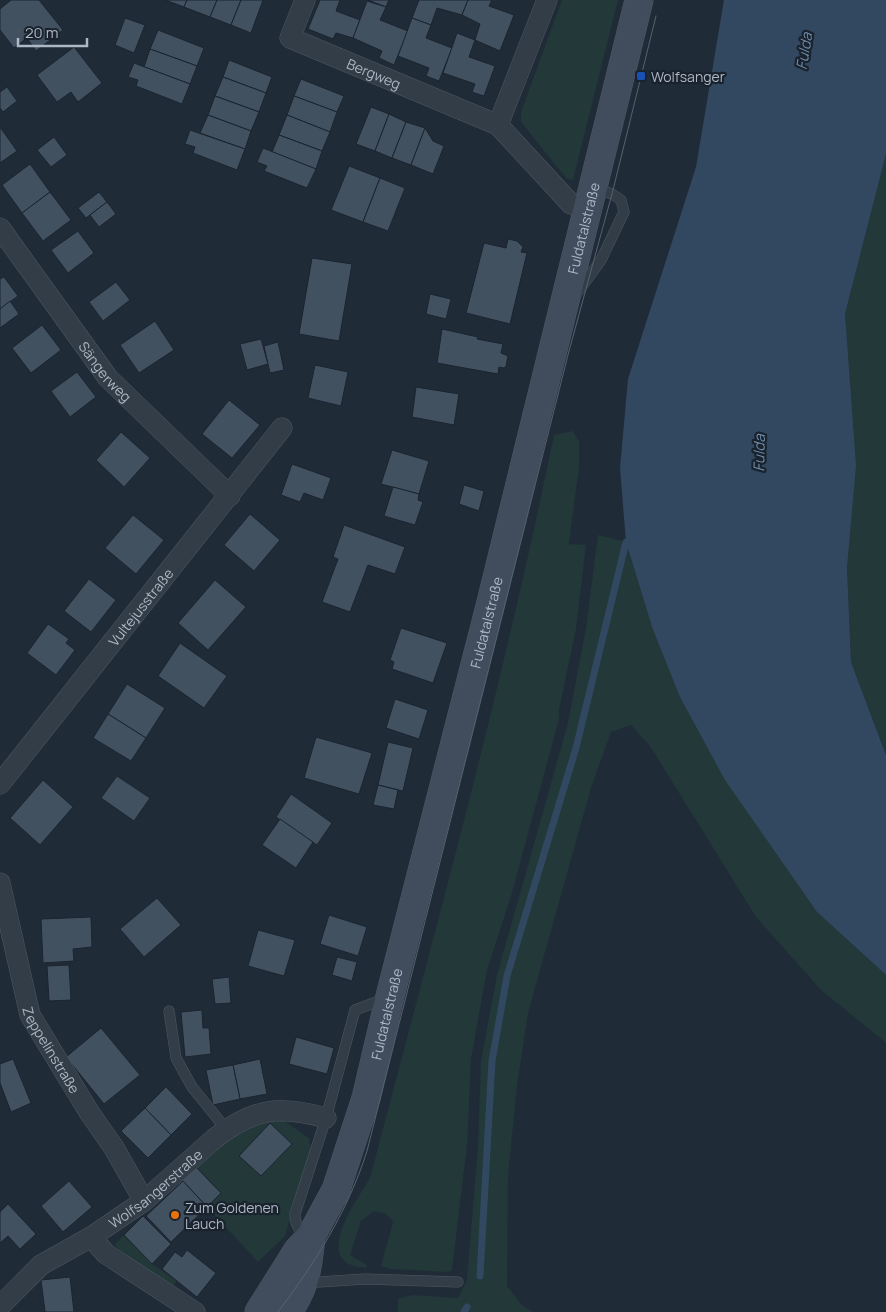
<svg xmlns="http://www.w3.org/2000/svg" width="886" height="1312" viewBox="0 0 886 1312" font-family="Manrope,sans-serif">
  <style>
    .green { fill: #223839 }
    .water { fill: #324860 }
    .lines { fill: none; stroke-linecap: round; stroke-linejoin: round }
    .stream { stroke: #324860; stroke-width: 7 }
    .building { fill: #425160; stroke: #1b242f }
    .service-casing { stroke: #4e5863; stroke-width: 11 }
    .minor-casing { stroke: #4e5863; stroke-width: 21 }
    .secondary-casing { stroke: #4e5863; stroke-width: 29 }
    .service { stroke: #333d48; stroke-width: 10 }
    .minor { stroke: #333d48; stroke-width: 20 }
    .secondary { stroke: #414d5c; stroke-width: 28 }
    .tram { stroke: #556270; stroke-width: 1 }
    .transit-dot { fill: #1a4fb4; stroke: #19222d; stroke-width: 2 }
    .food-dot { fill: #e8710a; stroke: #19222d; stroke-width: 2 }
    .labels { text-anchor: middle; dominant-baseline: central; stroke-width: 4.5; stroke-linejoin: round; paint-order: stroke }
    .street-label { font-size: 14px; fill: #adb8c5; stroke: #19222d }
    .poi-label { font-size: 14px; fill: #adb8c5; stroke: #19222d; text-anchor: start }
    .water-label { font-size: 15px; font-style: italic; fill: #6d8baa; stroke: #19222d }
  </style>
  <rect width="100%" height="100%" fill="#202b38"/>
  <g class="green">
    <path d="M562,0H618L573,180L567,179L521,122V112Z"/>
    <path d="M886,154V755L851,662L847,567L845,314Z"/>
    <path d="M573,431L579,441V466L569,544L586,545L576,629L559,710V719L512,893L487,970L471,1059L467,1145L452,1270L449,1272L391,1269L381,1266L393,1222L386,1214L374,1211L361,1221L350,1255L367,1265L366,1268C362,1267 356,1267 351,1265C318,1252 359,1197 370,1178C435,931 503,685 554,435Z"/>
    <path d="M598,535L626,542L652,627L817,912L886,975V1043L821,990L756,917L650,746L631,725L611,732L591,788L528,1013L517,1086L508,1175L507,1286L522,1305L533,1312H398V1299L412,1295L458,1298L467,1280L478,1145L481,1061L497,975L568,723L586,628Z"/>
    <path d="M280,1118L309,1138L311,1150L285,1236L258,1262L207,1207L221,1193L196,1166L246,1126Z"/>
    <path d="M124,1235L152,1264L177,1281L172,1288L128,1258L114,1245Z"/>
  </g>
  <path class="water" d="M724,0H886V154L845,314L856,466L847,567L851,662L886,755V975L817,912L725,780L680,697L652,627L626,542L620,468L628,379L696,167Z"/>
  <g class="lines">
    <g class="stream">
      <path d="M480,1276L492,1061L507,976L576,748L626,542"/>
      <path d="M464,1312L467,1307"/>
    </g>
  </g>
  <g class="building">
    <path d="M11,0H39L63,30L36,51L27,38L14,48L0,30V9Z"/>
    <path d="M165,0H187L184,7Z"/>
    <path d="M187,0H217L210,17L184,7Z"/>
    <path d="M217,0H241L231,25L210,17Z"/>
    <path d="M241,0H263L251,33L231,25Z"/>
    <path d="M320,0H340L336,11L360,20L353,38L336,33L333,39L308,29Z"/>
    <path d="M368,0H389L386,7Z"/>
    <path d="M419,0H468L462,15L437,8L431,25L412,18Z"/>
    <path d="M468,0H492L489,6L514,15L500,51L475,40L480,24L462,15Z"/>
    <path d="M367,1L386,7L380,20L408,31L394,65L379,58L382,51L353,38Z"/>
    <path d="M125,18L145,25L134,53L115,45Z"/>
    <path d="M412,18L431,25L426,38L452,48L439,81L426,76L429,68L398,56Z"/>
    <path d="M158,30L204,48L197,66L150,49Z"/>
    <path d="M457,33L475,40L469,57L495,66L484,96L472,92L475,84L443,73Z"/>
    <path d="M74,47L102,83L78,102L71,92L57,102L37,75Z"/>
    <path d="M150,49L197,66L190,84L144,67Z"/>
    <path d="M229,60L272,77L266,93L223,77Z"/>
    <path d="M134,63L190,84L182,104L136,86L138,80L128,77Z"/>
    <path d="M223,77L266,93L259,112L215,96Z"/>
    <path d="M301,79L344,96L337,112L294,96Z"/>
    <path d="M7,87L17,101L3,112L0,108V92Z"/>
    <path d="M215,96L259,112L251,131L208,115Z"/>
    <path d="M294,96L337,112L330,132L287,115Z"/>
    <path d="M371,107L389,114L375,151L356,144Z"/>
    <path d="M389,114L406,122L392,158L375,151Z"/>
    <path d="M208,115L251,131L245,149L200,133Z"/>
    <path d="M287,115L330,132L322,151L279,135Z"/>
    <path d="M406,122L425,128L411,165L392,158Z"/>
    <path d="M0,127L17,151L0,163Z"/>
    <path d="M425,128L433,141L444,146L433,174L411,165Z"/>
    <path d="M190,130L245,149L237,170L193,153L195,147L185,144Z"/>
    <path d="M279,135L322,151L316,169L272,152Z"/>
    <path d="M54,137L67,155L51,167L37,150Z"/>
    <path d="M263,148L316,169L307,188L264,171L267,166L257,162Z"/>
    <path d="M30,164L50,192L22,213L2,185Z"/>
    <path d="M349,166L380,178L363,222L331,210Z"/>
    <path d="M380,178L405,188L388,231L363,222Z"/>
    <path d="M50,192L71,220L43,241L22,213Z"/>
    <path d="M99,192L107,202L86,218L78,208Z"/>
    <path d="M107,202L116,214L99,227L90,215Z"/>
    <path d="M78,231L94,253L68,273L51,250Z"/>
    <path d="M508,239L517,241L523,247L521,252L527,253L510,324L466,313L484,243L506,248Z"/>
    <path d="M312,258L352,264L339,341L299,334Z"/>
    <path d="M4,277L18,296L0,309V279Z"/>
    <path d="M116,282L130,300L103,321L89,302Z"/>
    <path d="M430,294L451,299L446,319L426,314Z"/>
    <path d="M10,301L19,314L0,328V309Z"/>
    <path d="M155,321L174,350L139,373L120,345Z"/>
    <path d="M42,325L61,350L31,373L12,348Z"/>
    <path d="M442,329L478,337L477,339L503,344L501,353L508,356L506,366L504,368L499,367L498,374L437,363Z"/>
    <path d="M261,339L268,364L247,370L240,344Z"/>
    <path d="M278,342L284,370L270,373L264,346Z"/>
    <path d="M315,365L348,372L341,406L308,398Z"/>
    <path d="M77,372L96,397L70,417L51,391Z"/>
    <path d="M416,387L459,394L454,425L412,417Z"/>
    <path d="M229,400L260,425L232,458L202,434Z"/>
    <path d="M121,432L150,458L124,487L96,460Z"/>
    <path d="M392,450L429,461L419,494L381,484Z"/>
    <path d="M292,464L331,478L323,500L304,493L300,502L281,495Z"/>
    <path d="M464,485L484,491L479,511L459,504Z"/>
    <path d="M393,487L419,494L418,500L423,502L415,525L384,516Z"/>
    <path d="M250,514L280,540L254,571L224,545Z"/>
    <path d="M133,515L164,540L136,574L105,548Z"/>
    <path d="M344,525L405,547L395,574L368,565L350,612L322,602L338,559L333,557Z"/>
    <path d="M89,579L116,600L91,632L64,611Z"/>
    <path d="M215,580L246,607L208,650L178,623Z"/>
    <path d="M48,624L69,639L66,643L75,650L56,675L27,653Z"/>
    <path d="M401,628L447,643L433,683L392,669L394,662L390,660Z"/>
    <path d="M180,643L227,676L204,708L158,676Z"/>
    <path d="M127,684L165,708L146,738L108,714Z"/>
    <path d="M395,699L428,710L419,739L386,728Z"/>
    <path d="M108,714L146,738L131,761L93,738Z"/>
    <path d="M316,737L372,753L359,794L304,778Z"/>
    <path d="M388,742L413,748L403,791L378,785Z"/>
    <path d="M117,776L150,798L134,821L101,798Z"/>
    <path d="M43,780L73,807L40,845L10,818Z"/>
    <path d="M378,785L398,790L394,809L373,805Z"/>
    <path d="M291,794L332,823L317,845L276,817Z"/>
    <path d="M280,819L313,842L296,868L262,845Z"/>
    <path d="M157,898L181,925L144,957L120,929Z"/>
    <path d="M329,915L367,927L358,956L320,944Z"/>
    <path d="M91,917L92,947L73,949L74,961L43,963L41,919Z"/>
    <path d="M258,930L295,940L284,976L248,966Z"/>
    <path d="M337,957L357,962L352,981L332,975Z"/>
    <path d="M69,965L71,1000L49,1001L47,966Z"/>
    <path d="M229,977L231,1003L215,1004L212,979Z"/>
    <path d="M202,1010L203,1028H209L211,1054L185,1057L181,1012Z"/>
    <path d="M101,1028L140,1075L104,1104L66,1057Z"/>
    <path d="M296,1037L334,1048L327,1074L289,1064Z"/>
    <path d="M13,1059L31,1103L11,1112L0,1083V1064Z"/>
    <path d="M260,1059L267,1094L240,1099L233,1065Z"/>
    <path d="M233,1065L240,1099L213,1105L206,1070Z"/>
    <path d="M166,1087L192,1114L171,1135L145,1108Z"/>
    <path d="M145,1108L171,1135L148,1158L121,1131Z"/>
    <path d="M270,1123L292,1144L261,1176L239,1156Z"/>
    <path d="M195,1166L221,1193L207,1207L181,1179Z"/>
    <path d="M69,1181L92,1207L63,1232L41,1206Z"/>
    <path d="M183,1181L207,1207L171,1242L146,1216Z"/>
    <path d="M8,1204L36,1234L20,1249L8,1236L0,1243V1212Z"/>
    <path d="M143,1216L171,1244L152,1264L124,1235Z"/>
    <path d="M187,1250L216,1273L197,1297L162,1269L175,1252L182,1257Z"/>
    <path d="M70,1277L74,1312H45L41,1280Z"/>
  </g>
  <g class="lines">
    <g class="service-casing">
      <g id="service">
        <path d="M575,296L601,260L624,212L621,200L612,194L594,187"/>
        <path d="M169,1011L176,1058L192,1087L226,1129"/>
        <path d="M310,1236C299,1231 295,1226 295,1214L326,1118L355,1010L387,998"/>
        <path d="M304,1283L365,1279L458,1282"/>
      </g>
    </g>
    <g class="minor-casing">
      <g id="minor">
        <path id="s1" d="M305,0L290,38L498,125L571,204L588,209"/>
        <path d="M498,125L547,0"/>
        <path id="s2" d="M0,228L108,378L230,496"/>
        <path id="s3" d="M0,784L282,428"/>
        <path id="s4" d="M0,883L30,1015L89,1112L114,1148L144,1201"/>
        <path d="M91,1237L106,1254L195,1312"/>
        <path id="s5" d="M0,1306L41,1265L91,1237L144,1201L214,1139C253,1108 279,1105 326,1118"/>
      </g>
    </g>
    <g class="secondary-casing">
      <g id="secondary">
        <path id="s6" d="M259,1312L298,1250L311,1236L336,1190L366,1098L390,996L490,606L639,0"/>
        <path d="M288,1312C306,1285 308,1268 311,1236"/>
      </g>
    </g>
    <use href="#service" class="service"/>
    <use href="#minor" class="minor"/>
    <use href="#secondary" class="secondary"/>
    <path class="tram" d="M278,1312C315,1263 348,1211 367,1151L569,351L612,194L656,16"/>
  </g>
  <rect class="transit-dot" x="636" y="71" width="10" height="10" rx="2.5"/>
  <circle class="food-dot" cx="175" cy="1215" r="5"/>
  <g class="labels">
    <g class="street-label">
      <text stroke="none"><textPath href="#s1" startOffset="132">Bergweg</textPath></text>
      <text stroke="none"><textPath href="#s6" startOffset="1138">Fuldatalstraße</textPath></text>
      <text stroke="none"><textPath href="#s2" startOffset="178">Sängerweg</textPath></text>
      <text stroke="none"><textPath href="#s3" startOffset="226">Vultejusstraße</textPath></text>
      <text stroke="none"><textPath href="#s6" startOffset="732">Fuldatalstraße</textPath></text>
      <text stroke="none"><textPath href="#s6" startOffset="328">Fuldatalstraße</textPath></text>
      <text stroke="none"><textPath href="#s4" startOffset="176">Zeppelinstraße</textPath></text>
      <text stroke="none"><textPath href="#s5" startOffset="196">Wolfsangerstraße</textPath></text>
    </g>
    <g class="poi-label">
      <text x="651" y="76">Wolfsanger</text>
      <text x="185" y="1207">Zum Goldenen<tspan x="185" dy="16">Lauch</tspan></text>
    </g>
    <g class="water-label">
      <text transform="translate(804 51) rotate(-81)">Fulda</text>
      <text transform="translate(759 453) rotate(-89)">Fulda</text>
    </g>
  </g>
  <path d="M18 38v8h69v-8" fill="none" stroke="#adb8c5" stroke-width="2.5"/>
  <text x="25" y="38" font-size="15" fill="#adb8c5" stroke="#19222d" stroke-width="4" paint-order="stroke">20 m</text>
</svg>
